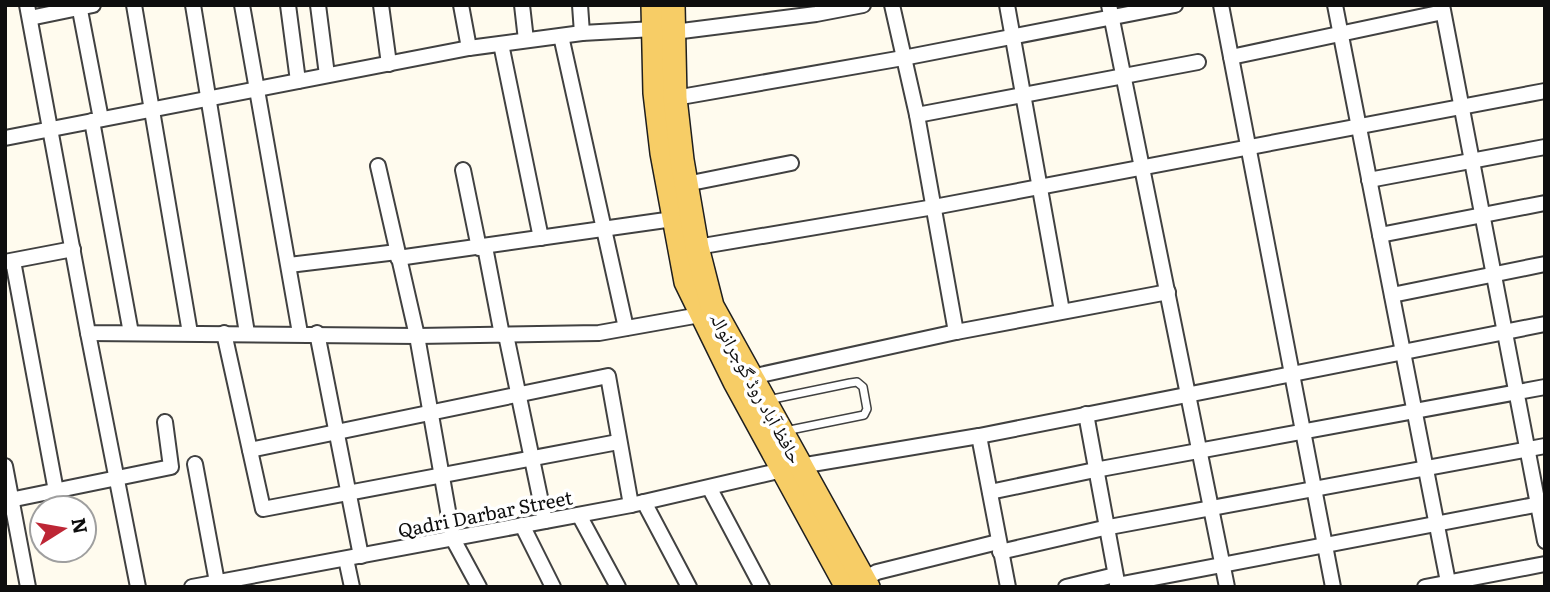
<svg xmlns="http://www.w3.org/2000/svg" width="1550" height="592" viewBox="0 0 1550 592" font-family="Literata,'Noto Naskh Arabic',serif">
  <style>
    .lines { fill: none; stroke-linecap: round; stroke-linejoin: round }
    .lane-casing { stroke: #414141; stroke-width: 10 }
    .street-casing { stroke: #414141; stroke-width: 18 }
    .primary-casing { stroke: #1f1f1f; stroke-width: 26 }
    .lane { stroke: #fff; stroke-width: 7 }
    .street { stroke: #fff; stroke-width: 14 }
    .primary { stroke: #f7cd66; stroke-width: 23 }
    .labels { text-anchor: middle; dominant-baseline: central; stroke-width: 7; stroke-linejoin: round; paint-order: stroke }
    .street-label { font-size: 19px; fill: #0e0e0e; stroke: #fff }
  </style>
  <rect width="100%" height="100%" fill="#fffbee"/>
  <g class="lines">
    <g class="lane-casing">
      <path id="lane" d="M768,400L850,383L857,382L863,387L867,409L864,415L785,431"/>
    </g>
    <g class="street-casing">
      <g id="street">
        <path d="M27,5L88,333L417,336L599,333L700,315"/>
        <path d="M79,5L101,119"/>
        <path d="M134,5L190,333"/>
        <path d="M193,5L247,333"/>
        <path d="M242,5L300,333"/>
        <path d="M288,5L298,81"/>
        <path d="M318,5L327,75"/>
        <path d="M381,5L389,64"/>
        <path d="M461,5L469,48"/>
        <path d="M522,5L526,40"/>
        <path d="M580,5L582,33"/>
        <path d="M892,5L917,115L956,332"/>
        <path d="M1007,5L1062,311"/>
        <path d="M1109,5L1227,587"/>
        <path d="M1221,5L1333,587"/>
        <path d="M1335,5L1449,587"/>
        <path d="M1442,5L1545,541"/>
        <path d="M30,18L93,5"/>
        <path d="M674,32L816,14L863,5"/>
        <path d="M561,36L626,328"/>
        <path d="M501,44L541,238"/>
        <path d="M1231,57L1443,12"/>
        <path d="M675,98L903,58L1175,5"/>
        <path d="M917,115L1198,62"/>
        <path d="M92,121L131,333"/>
        <path d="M5,138L469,48L582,33L654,29"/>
        <path d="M378,166L417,336L453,539L479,587"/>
        <path d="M463,170L479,248"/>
        <path d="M1369,180L1545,147"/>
        <path d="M686,184L791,163"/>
        <path d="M1380,235L1545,203"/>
        <path d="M485,247L502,335"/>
        <path d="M697,247L934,207L1545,91"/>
        <path d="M398,258L673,219"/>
        <path d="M13,261L56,491"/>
        <path d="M5,262L73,249"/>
        <path d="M289,265L397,252"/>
        <path d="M1392,295L1545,264"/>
        <path d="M88,333L138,587"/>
        <path d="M224,333L263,509L618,442"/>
        <path d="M317,333L361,556"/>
        <path d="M506,335L545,521"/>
        <path d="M751,377L956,332L1168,292"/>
        <path d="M1086,414L1118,587"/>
        <path d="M979,436L1008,587"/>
        <path d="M250,450L608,376L631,505"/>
        <path d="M195,464L217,582"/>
        <path d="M5,466L28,587"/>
        <path d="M710,489L762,587"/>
        <path d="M990,492L1095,470L1545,387"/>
        <path d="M5,501L171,467L165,422"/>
        <path d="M644,502L689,587"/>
        <path d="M579,515L618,587"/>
        <path d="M522,525L553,587"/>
        <path d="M1000,552L1104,528L1545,446"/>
        <path d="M346,559L352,587"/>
        <path d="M864,579L877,572L998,542"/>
        <path d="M1117,585L1545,503"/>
        <path d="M192,587L631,505L800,466L979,436L1545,324"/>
        <path d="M1066,587L1115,575"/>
        <path d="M1425,587L1545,564"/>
      </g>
    </g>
    <g class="primary-casing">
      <g id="primary">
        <path d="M653,5L655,93L662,153L686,282L735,382L847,587"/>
        <path d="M673,5L675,98L682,160L697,247L712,306L868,587"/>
      </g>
    </g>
    <use href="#lane" class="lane"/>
    <use href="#street" class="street"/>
    <use href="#primary" class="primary"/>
  </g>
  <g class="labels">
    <g class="street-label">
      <text transform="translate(757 387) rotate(61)">حافظ آباد روڈ گوجرانوالہ</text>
      <text transform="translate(485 513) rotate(-11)">Qadri Darbar Street</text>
    </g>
  </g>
  <rect width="1550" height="592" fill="none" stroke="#0e0e0e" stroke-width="14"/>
  <g transform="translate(63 529) rotate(79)"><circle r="33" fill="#ffffff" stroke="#9f9f9f" stroke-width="2"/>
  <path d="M0-5L12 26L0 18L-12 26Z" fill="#bd2635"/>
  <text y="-10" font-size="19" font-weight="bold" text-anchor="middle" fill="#0e0e0e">N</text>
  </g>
</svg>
